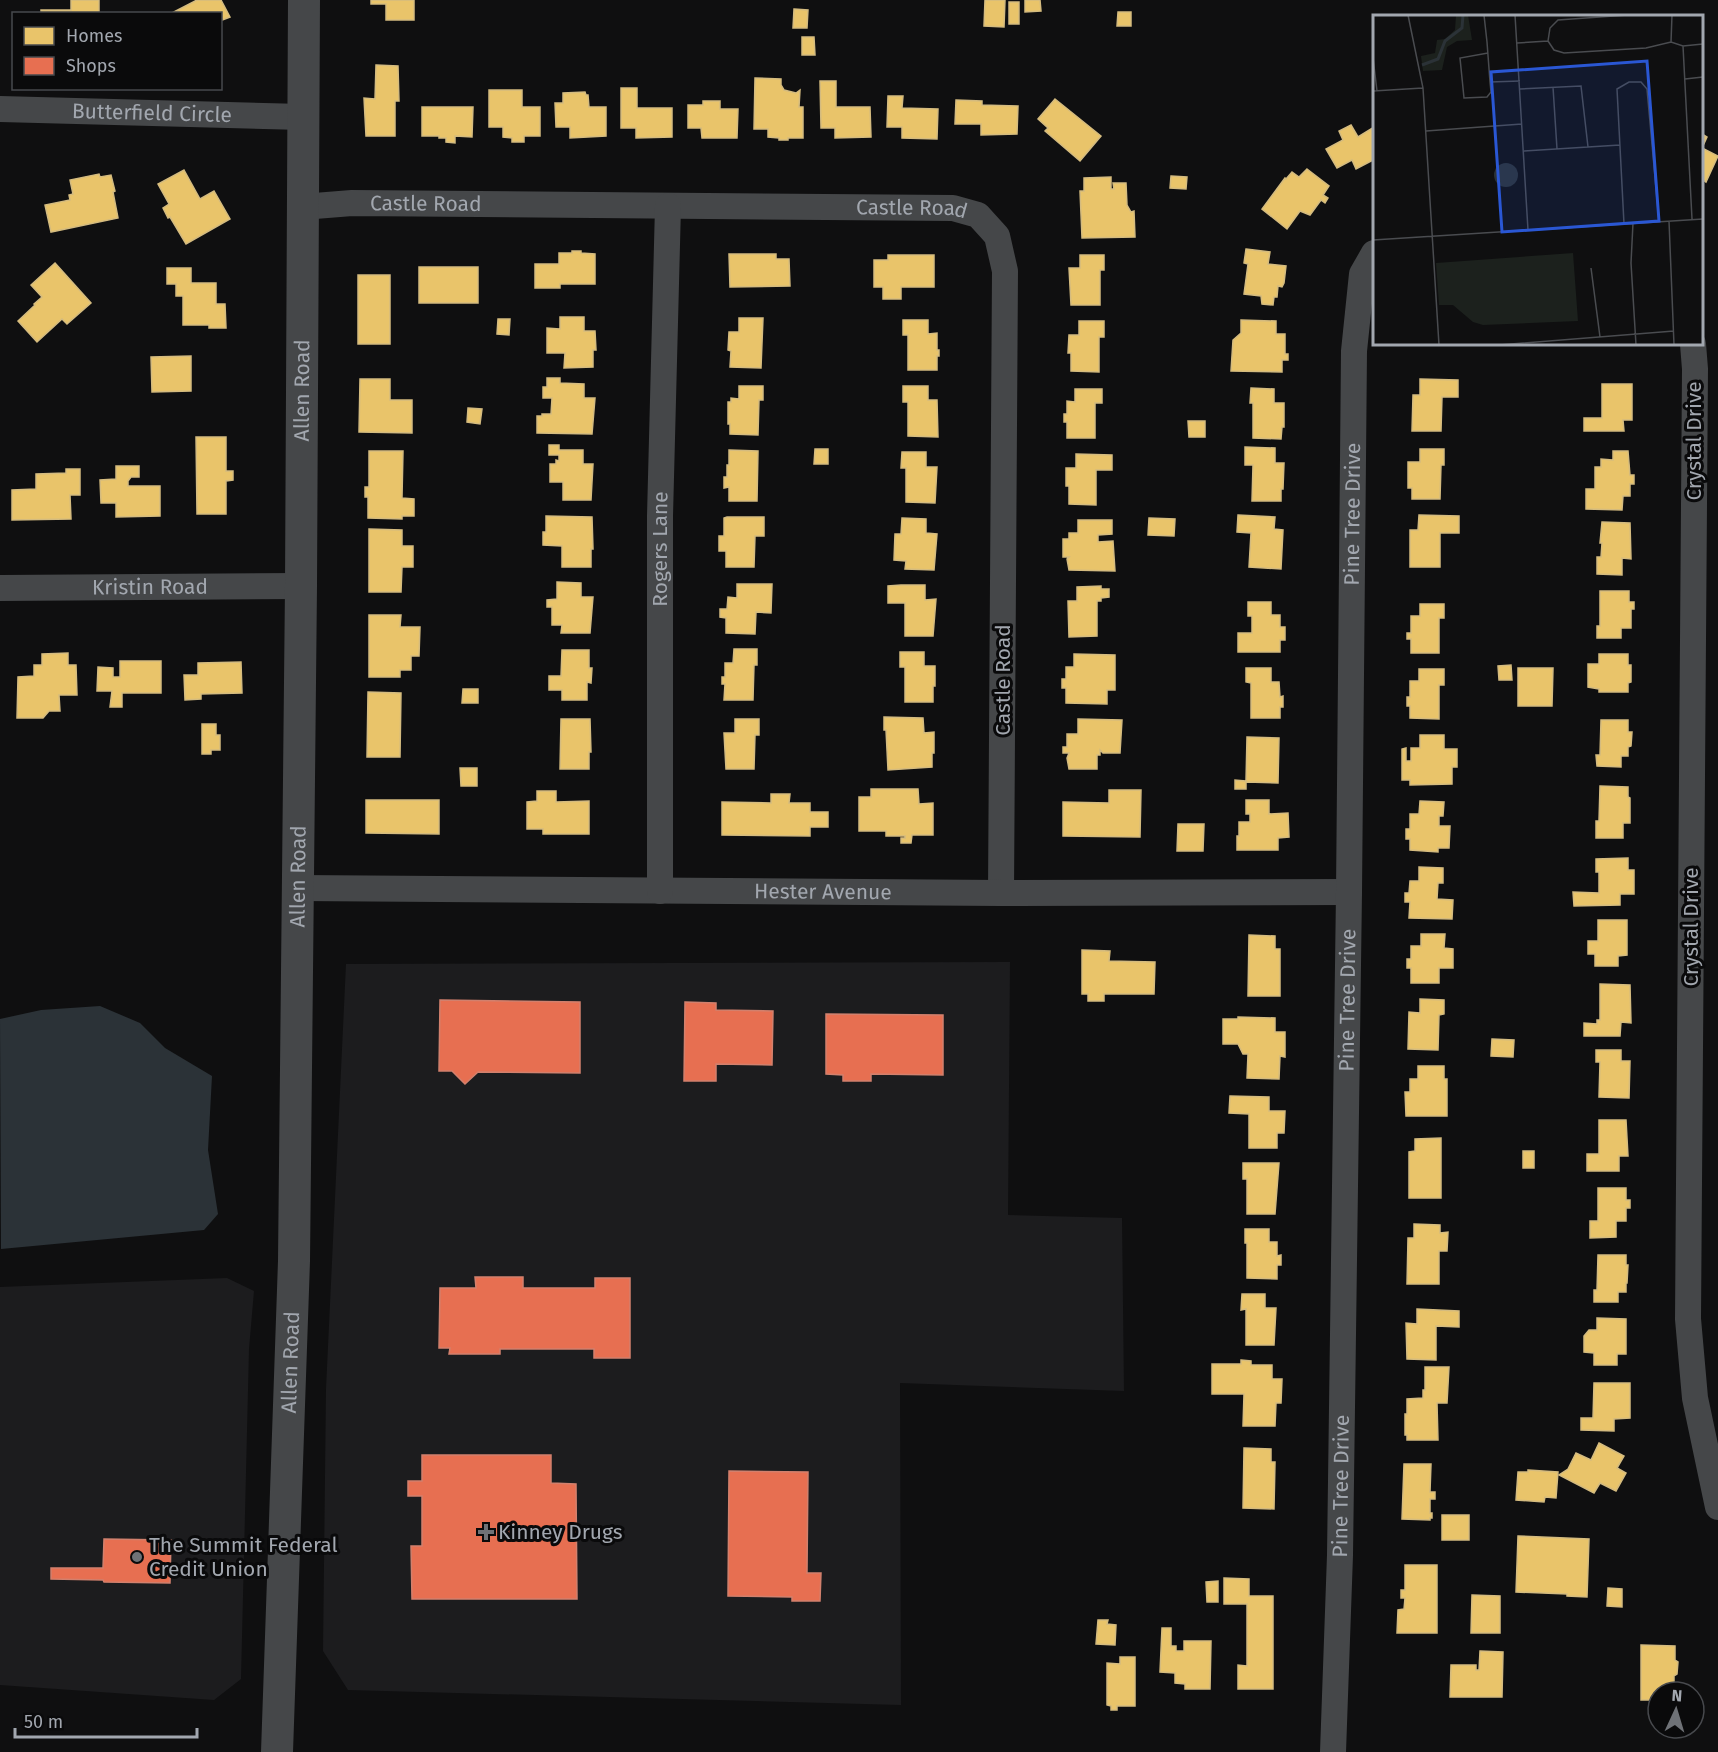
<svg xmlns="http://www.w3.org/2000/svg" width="1718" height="1752" viewBox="0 0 1718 1752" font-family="'Fira Sans',sans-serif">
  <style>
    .built { fill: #1c1c1e }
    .water { fill: #2b3237 }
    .homes { fill: #e9c46a; stroke: #d4bb7f; stroke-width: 1.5 }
    .shops { fill: #e76f51; stroke: #d2806d; stroke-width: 1.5 }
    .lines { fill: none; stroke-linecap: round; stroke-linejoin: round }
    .minor { stroke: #454749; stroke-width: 26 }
    .tertiary { stroke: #454749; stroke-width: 32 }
    .poi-dot { fill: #6f7277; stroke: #0a0a0b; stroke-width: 2 }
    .labels { text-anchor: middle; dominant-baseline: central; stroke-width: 6; stroke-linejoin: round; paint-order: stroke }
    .street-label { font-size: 21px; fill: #a2a7af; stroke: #0a0a0b }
    .poi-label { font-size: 21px; fill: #a2a7af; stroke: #0a0a0b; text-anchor: start }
    .inset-river { fill: none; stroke: #2b3237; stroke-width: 3 }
    .inset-road { fill: none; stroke: #4a4c50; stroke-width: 1.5 }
    .view { fill: #2a57d4; fill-opacity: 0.15; stroke: #2a57d4; stroke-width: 3 }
    .inset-edge { fill: none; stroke: #a2a7af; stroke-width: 3 }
  </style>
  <rect width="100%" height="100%" fill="#0f0f10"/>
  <g class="built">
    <path d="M1010,962L1008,1215L1122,1218L1124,1391L900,1383L901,1705L348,1690L323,1651L326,1389L346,964Z"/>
    <path d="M227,1278L254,1291L249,1349L241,1679L214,1700L0,1685V1287Z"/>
  </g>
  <path class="water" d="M100,1006L140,1023L165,1048L212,1076L208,1150L218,1214L204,1230L1,1249L0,1019L41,1010Z"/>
  <g class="homes">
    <path d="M71,0H99V14H41V10H71Z"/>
    <path d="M197,0H221L230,17L220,21V14H170Z"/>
    <path d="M371,0H414V20H386V4H371Z"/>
    <path d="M985,0H1005L1004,27L984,26Z"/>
    <path d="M1025,0H1040L1041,11L1025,12Z"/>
    <rect x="1009" y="2" width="10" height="22"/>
    <path d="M794,9L808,10L807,28H793Z"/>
    <path d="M1118,12H1131V26H1117Z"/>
    <path d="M802,37H814L815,55H802Z"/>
    <path d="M376,65L398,66L399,101H395V136H366L364,98L375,99Z"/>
    <path d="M755,78L781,79V85L784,90L796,93L800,90L799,107H803V138H788V140H779V138L768,137V129H754Z"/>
    <path d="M820,81H836V107H870L871,137L835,138V128H821Z"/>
    <path d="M621,88H637V108H672V137L636,138V128H621Z"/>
    <path d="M489,90H522V107H540V136H524V142H512V138L503,137V127H489Z"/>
    <path d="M585,92L586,95H588L589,107H606V136L570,138V127H556L555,103H563V93Z"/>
    <path d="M888,96H903L902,108L938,109L937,139L902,138V127H887Z"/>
    <path d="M1055,99L1101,136L1080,161L1045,131L1048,128L1038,119Z"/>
    <path d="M956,100L982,101V105L1018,106L1017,134L981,135V124H955Z"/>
    <path d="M703,101H720V109H738L737,138H702L701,128H688V105H703Z"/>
    <path d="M422,107H473L472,137L455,136V143L446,142V138H439V136H422Z"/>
    <path d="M1351,125L1358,137L1374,127V163L1373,160L1356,169L1352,160L1337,168L1326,149L1343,140L1339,131Z"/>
    <path d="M1702,134L1707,137L1702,148L1718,156L1706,182L1702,179Z"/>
    <path d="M1307,169L1329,186L1323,195L1328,198L1325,203L1321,200L1310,215L1300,211L1287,229L1262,209L1285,178L1286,179L1292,172L1299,177Z"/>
    <path d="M184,170L200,199L214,191L230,219L186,244L170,217L168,218L163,208L169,204L158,184Z"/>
    <path d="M99,174L100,177L111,175L115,191L113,192L118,218L51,232L45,205L70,200L69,195L73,194L70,180Z"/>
    <path d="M1171,176L1187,177L1186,189L1170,188Z"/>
    <path d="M1111,177V189H1114L1113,183H1126L1127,205L1131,212L1134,211L1135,237L1082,238L1080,191H1084V178Z"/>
    <path d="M1246,249L1270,252L1268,264L1286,266L1284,283L1282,287L1278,286L1277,297H1274L1273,305L1262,304L1261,296L1244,294L1248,264L1244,263Z"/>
    <path d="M572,251H581V253L595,254V284H560V288H535V264H559V253H572Z"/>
    <path d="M729,254H776V259H789L790,286L730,287Z"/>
    <path d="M888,255H934V287H901V299H883V287H874V260H888Z"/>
    <path d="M1080,255H1104V270H1100V305H1071L1069,268H1080Z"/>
    <path d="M55,263L91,303L67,324L62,319L37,342L18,321L35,305L34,304L42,297L31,285Z"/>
    <rect x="419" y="267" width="59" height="36"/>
    <path d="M167,268H191V283H216V304H225L226,328H209V325H183V296H176V284H167Z"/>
    <rect x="358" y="275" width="32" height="69"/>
    <path d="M560,317H584V331H595L596,350H593V367L564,368L565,353H547V328L560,329Z"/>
    <path d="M739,318H763L761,368L730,367L731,351L728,350L729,332H739Z"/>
    <path d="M498,319H510L509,335L497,334Z"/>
    <path d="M903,320H928V334L937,333V350H939V356H937V370H908V335H903Z"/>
    <path d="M1241,320L1276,321V334H1285V354H1288V360H1282V372L1231,371L1233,340L1241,333Z"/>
    <path d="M1079,321H1104V337H1099V372L1071,371V353H1068L1069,335H1079Z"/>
    <path d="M191,356V391L152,392L151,357Z"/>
    <path d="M547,378H560V383L584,384V398H595L592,434L537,433V416H542V414H551L552,398H543V387H547Z"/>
    <path d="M360,379H390V400H412V433L359,432Z"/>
    <path d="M1420,379L1458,380V397H1442L1441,431H1412L1413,395H1420Z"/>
    <path d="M1602,384H1632V420H1623L1624,431H1584V418H1602Z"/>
    <path d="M739,386H763V400H759L758,435L730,434V424H728V402H731V398L739,399Z"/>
    <path d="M903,386H928V400H937L938,437L908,436V402H903Z"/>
    <path d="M1251,388L1274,389V403H1284V427H1282L1281,439L1253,438V403H1250Z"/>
    <path d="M1075,389H1102V403H1095V438H1067V422H1064V414H1067V401L1075,402Z"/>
    <path d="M468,408L482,409L480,424L467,422Z"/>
    <path d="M1188,421H1205V437H1189Z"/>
    <path d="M196,437H226V471H233V480L226,481V514H197Z"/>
    <path d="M549,445H559V450H583V464H593L591,500H563V482H550V464H556V460L559,461V455H549Z"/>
    <path d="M1245,447L1275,448V463H1284L1283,489H1281V501H1252L1253,465H1245Z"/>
    <path d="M815,449H828V464H814Z"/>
    <path d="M1420,449H1444V465H1441L1440,499H1412V488H1408V462H1420Z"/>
    <path d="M729,450L758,451L757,501H729V487L724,488V477H727V465H729Z"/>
    <path d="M369,451H403L402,498L414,499V516H402V519L368,518V497H365V487H369Z"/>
    <path d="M1613,451H1628L1630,475H1634V484H1630V496H1623L1622,510L1586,509V489H1595V467H1601V459L1613,460Z"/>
    <path d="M902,452H926V467H937L935,503L906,502V468H901Z"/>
    <path d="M1076,454L1112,455V470H1096V505L1069,504V486H1066V468H1076Z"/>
    <path d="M116,466H139V477H131L128,481V486H160V516L116,517V503H101L100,480L116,479Z"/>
    <path d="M66,469H80V495H70L71,519L12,520V490L36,489V474L66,473Z"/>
    <path d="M1238,515L1275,517L1274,529L1283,530L1281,569L1249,567L1251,533L1237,532Z"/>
    <path d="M1419,515L1459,516V533H1440V567H1410V530H1418Z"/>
    <path d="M546,516L592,517L593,549H591V567H562V546L543,545V532H546Z"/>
    <path d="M727,517H764V536H755L754,567H726V551H719V536H724V518Z"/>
    <path d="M902,518L926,519V533L937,534L934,570L905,569L906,561L894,560L895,534H901Z"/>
    <path d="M1149,518L1175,519L1174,536L1148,535Z"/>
    <path d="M1078,520H1112V534L1098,535V542L1113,541L1115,571L1069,570L1067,559L1069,557H1063V539H1069V533H1078Z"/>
    <path d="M1602,522L1630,523L1631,559L1622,558V575L1597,574V557H1601L1602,543H1600Z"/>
    <path d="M369,529L402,530V546H413V567H402L401,592H369Z"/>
    <path d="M557,582L581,583V597H593L590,633H561L562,625H552V607H547V600L557,599Z"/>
    <path d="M737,584H772L771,613L756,612L755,634L726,633V618L720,617V609H727L728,597L737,598Z"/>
    <path d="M901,585H925V600L936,599L933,636H905V603H888V586Z"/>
    <path d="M1101,586V589H1109V597L1101,598V601H1097V636L1069,637L1068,601H1077V587Z"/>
    <path d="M1600,591H1629V602H1634V609H1631V628H1621V638H1597V626H1600Z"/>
    <path d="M1248,602H1271V615H1280V627H1285V640H1280V652H1238V633H1252V616H1248Z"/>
    <path d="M1420,604H1444V618H1439V653H1411V639H1407V633H1411V616H1420Z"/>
    <path d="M369,615H401L400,627H420L419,656H411V670H400V677H369Z"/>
    <path d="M734,649H757V665H754L753,700H724L725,684H722V677H725V663H733Z"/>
    <path d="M562,650H589V668H592L591,683L587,682V700H562V690H549V676H561Z"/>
    <path d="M900,652H924V666H935V686H933V702H905V667H900Z"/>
    <path d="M68,653V665H76L77,695H59L60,711H49L43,718H17L18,677L34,676V665H42V654Z"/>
    <path d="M1074,654L1115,655V690H1107V704L1066,703V688H1062V679H1066V667H1074Z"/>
    <path d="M1599,654H1628V665H1631V682L1628,683V692H1599V689L1588,687V664H1599Z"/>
    <path d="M120,661H161V693H122V707H110L112,691H97L98,667L113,668V677H120Z"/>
    <path d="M241,662L242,693L201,694V699L185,700L184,675H198V663Z"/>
    <path d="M1511,665L1512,680H1499L1498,666Z"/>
    <path d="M1246,668H1271V682H1279L1280,697L1283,696V707H1280V718H1251V683L1246,682Z"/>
    <path d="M1518,668H1553L1552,706H1518Z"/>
    <path d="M1419,669H1444V685H1439V719L1410,718V706H1407V697H1410V681H1419Z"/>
    <path d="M463,689H478V703H462Z"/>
    <path d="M368,692L401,693L400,757H367Z"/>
    <path d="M884,717L923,718L924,733L934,732V753H932V767L888,770L886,730H884Z"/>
    <path d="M561,719H590L591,752H589V769H560Z"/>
    <path d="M735,719H759V735H755L754,769H726L724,733H735Z"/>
    <path d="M1078,719L1122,720L1120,753H1103L1100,750V755H1097V769H1069L1067,758L1069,753H1063V747H1067V734H1078Z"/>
    <path d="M1601,720H1628V732H1632L1631,746L1628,747V756H1621V767L1597,766L1596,755H1600Z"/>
    <path d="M202,724H216V735H220V750H211V754H202Z"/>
    <path d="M1420,735H1444V749H1457V767H1452V784L1410,785V780H1402V749L1406,748V761H1411V748H1420Z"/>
    <path d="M1247,737L1279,738L1278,783L1246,782V789H1235V780L1246,781Z"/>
    <path d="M460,768H477V786H461Z"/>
    <path d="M1600,786L1628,787V797L1630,798V823H1623V838H1596V821H1599Z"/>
    <path d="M871,789H918L919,804L933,803V835H912L911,843H901V838H905V836H886V831H859V797H871Z"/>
    <path d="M1109,790H1141L1140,837L1063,836V802L1109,803Z"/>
    <path d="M537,791H556V802L589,801V834H543V829H527V802L537,801Z"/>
    <path d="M771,794H790L789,803H810V812H828V827H810V836L722,835V802L771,803Z"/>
    <path d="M366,800H439V834L366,833Z"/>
    <path d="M1246,800H1269V814L1288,813L1289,837L1278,838V850H1237V836H1239V822H1250V814H1246Z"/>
    <path d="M1420,801L1444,802L1443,816H1439V826H1450L1449,848H1438V852L1410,850V839H1406V829H1410V814H1419Z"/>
    <path d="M1178,824H1204L1203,851H1177Z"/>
    <path d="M1628,858V870H1634V894H1620V905L1574,906L1573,892L1599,893V872H1596V859Z"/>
    <path d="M1419,867L1443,868V883H1438L1437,899L1453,900L1452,919L1409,918L1410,902H1405V893H1409L1410,881H1419Z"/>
    <path d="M1598,920H1627V955L1618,956V966H1595V954H1588V941H1598Z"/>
    <path d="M1421,934H1445L1444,948L1453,949V968H1439V983H1411V968H1407V959H1411V946H1421Z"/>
    <path d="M1249,935L1275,936V949H1280V996H1248Z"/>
    <path d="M1082,950L1110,951L1109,961L1155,962L1154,994H1104V1001H1088V994H1082Z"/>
    <path d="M1600,984L1630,985L1631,1023L1621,1022L1620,1036H1584V1023L1597,1024V1020H1600Z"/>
    <path d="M1420,999L1444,1000V1014L1439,1015L1438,1050L1408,1049L1409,1012L1420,1013Z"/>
    <path d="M1238,1017L1275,1018V1032H1285V1057L1280,1056L1279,1079L1247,1078L1248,1054H1243L1238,1044H1223V1019H1238Z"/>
    <path d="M1492,1039L1514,1040L1513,1057L1491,1056Z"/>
    <path d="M1596,1050H1621V1061H1630L1629,1098L1599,1097L1600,1062H1596Z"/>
    <path d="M1418,1066H1444V1079H1447V1116H1406L1405,1092H1410V1079H1418Z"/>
    <path d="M1230,1096L1269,1097V1111H1285L1284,1133H1277V1148H1249V1114L1229,1113Z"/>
    <path d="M1599,1120H1626L1628,1156H1619V1171H1587V1154H1599Z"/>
    <path d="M1441,1138V1198H1409V1152L1415,1151V1139Z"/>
    <rect x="1523" y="1151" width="11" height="17"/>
    <path d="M1243,1163H1279L1275,1214H1247V1179H1243Z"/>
    <path d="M1598,1188H1626V1200H1630V1208H1626V1221H1616V1237L1590,1238V1221H1598Z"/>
    <path d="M1414,1224L1440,1225V1233L1448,1232L1447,1251H1439V1284H1407L1408,1238H1414Z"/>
    <path d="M1245,1229H1269V1242H1277V1256L1281,1255V1265H1277V1279L1247,1278V1243H1245Z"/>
    <path d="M1598,1255H1626V1265H1628L1627,1283H1626V1292H1618V1302H1594V1290H1597Z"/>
    <path d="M1242,1294H1265V1308H1276L1274,1345H1246V1309L1241,1310Z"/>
    <path d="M1417,1309L1459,1311V1327L1436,1326V1360L1407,1359L1406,1323L1417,1324Z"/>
    <path d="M1597,1318L1626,1319V1354H1617V1365H1594V1353L1584,1352V1336L1589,1330H1597Z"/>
    <path d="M1241,1360L1251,1361V1365H1272V1379H1282L1281,1403H1276L1275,1426H1243L1244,1394H1212V1364H1241Z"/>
    <path d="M1425,1367H1449L1447,1403H1437L1438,1440H1407V1435H1405V1414H1407V1399L1423,1398V1390H1425Z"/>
    <path d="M1594,1383H1630V1418L1614,1419V1431L1581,1430V1418H1593Z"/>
    <path d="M1599,1443L1624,1456L1617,1468L1626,1473L1616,1491L1600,1483L1594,1493L1559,1475L1568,1469L1576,1453L1591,1460Z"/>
    <path d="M1244,1448L1271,1449V1462H1275L1274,1509L1243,1508Z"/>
    <path d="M1404,1464H1431L1430,1492H1435V1499H1430V1513H1432V1518H1430V1520L1402,1519Z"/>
    <path d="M1528,1470L1558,1472L1556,1498L1545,1497L1544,1502L1516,1500L1518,1472H1528Z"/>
    <rect x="1442" y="1515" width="27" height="25"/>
    <path d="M1518,1536L1589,1539L1587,1597L1567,1596V1594L1516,1592Z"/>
    <path d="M1405,1565H1437V1633H1397L1398,1610L1404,1609L1405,1598H1401V1590H1405Z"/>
    <path d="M1224,1578L1249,1579V1596H1273V1689H1238V1665L1247,1666V1604H1224Z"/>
    <path d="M1218,1581V1602H1207L1206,1582Z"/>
    <path d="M1608,1588L1622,1589V1607L1607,1606Z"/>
    <path d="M1472,1595L1500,1596V1633H1471Z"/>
    <path d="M1098,1620H1108L1107,1624L1116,1625L1115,1645L1096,1644Z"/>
    <path d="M1162,1628H1171V1646H1176V1651H1184V1641H1211L1210,1689H1185V1684L1175,1683V1673L1160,1672Z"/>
    <path d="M1641,1645L1675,1646V1660L1678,1662L1677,1674L1674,1676V1692H1658V1700H1641Z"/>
    <path d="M1480,1651L1503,1652L1502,1697H1450L1451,1665H1476V1670H1479Z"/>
    <path d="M1120,1657H1135V1706H1117V1710H1111V1706L1107,1705V1663L1120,1664Z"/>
  </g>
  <g class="shops">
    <path d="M440,1000L580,1002V1073L478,1072L465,1084L452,1071H439Z"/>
    <path d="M685,1002L716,1003V1010L773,1011L772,1065L716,1064V1081H684Z"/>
    <path d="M826,1014L943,1015V1075L871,1074V1081H843V1075L826,1074Z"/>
    <path d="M475,1277H523V1288H595V1278H630V1358H594V1349H500V1354H449L450,1348H439L440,1288H476Z"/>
    <path d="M422,1455H551V1483L576,1484L577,1599H412L411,1546H422V1496H408V1481H422Z"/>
    <path d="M729,1471L808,1472L807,1573H821L820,1601H792V1597L728,1596Z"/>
    <path d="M104,1539L171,1540L170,1583L104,1582L103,1580L51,1579V1568H103Z"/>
  </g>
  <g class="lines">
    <g class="minor">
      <path id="s1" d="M0,109L303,117"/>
      <path id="s2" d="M302,207L352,203L953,208L978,215L997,236L1005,271L1001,893"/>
      <path d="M1693,344L1695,369L1688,1319L1695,1398L1718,1507"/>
      <path id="s3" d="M0,588L301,586"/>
      <path id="s4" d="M298,888L1001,893L1349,892"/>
      <path id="s5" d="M660,891V516L668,206"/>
      <path id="s6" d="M1333,1752L1340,1555L1349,892L1354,351L1362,274L1374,253"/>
    </g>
    <path class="tertiary" id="s7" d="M277,1752L294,1261L301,586L304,0"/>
  </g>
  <g class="poi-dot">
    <path d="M483 1523h6v6h6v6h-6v6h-6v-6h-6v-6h6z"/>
    <circle cx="137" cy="1557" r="6"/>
  </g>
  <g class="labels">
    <g class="street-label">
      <text stroke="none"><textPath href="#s1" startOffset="152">Butterfield Circle</textPath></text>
      <text stroke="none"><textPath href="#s2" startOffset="124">Castle Road</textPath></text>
      <text stroke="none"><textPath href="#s2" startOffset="610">Castle Road</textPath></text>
      <text stroke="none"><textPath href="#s7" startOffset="1362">Allen Road</textPath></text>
      <text transform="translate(1694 441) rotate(-90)">Crystal Drive</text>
      <text stroke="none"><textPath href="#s6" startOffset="1238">Pine Tree Drive</textPath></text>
      <text stroke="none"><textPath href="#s5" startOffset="342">Rogers Lane</textPath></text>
      <text stroke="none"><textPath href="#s3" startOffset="150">Kristin Road</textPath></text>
      <text transform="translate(1003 680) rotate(-90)">Castle Road</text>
      <text stroke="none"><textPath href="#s7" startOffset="876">Allen Road</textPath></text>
      <text stroke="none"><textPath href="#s4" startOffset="525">Hester Avenue</textPath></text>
      <text transform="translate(1691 927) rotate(-90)">Crystal Drive</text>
      <text stroke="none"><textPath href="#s6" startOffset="752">Pine Tree Drive</textPath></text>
      <text stroke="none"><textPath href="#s7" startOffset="390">Allen Road</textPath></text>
      <text stroke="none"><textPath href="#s6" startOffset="266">Pine Tree Drive</textPath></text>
    </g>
    <g class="poi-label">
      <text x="498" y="1532">Kinney Drugs</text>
      <text x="149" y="1545">The Summit Federal<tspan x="149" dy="24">Credit Union</tspan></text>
    </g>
  </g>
  <g transform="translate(1373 15)">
    <rect width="330" height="330" fill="#0f0f10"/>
    <path d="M83,0H95L99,25L84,26L74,32L69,55L50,56L48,41L62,38L64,25L72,24L82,15ZM200,238L205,306L110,310L100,307L80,290H66L63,248Z" fill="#1c211d"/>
    <path d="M121 160a12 12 0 1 1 24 0a12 12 0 1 1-24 0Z" fill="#2b3237"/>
    <path class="inset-river" d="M49,50L65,44L72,26L89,13L90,0"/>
    <path class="inset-road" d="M35,0L50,73L66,330M111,0L114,27L117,67L118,77L114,82L91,83L87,43L115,38M142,0L155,215M175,26L181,35L191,38L273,33L298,27L310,31L330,29M175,26L177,13L185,5L255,0M298,27L299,0M144,28L175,26M310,31L319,204M0,43L4,76M312,64L330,62M117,67L147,66M180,72L184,134M147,74L208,71L215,132M0,76L50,73M53,116L149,109M151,136L247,130M296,206L301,330M260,208L258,248L263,330M251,209L244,74L256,67H268L274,74L286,207M0,225L330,204M218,253L227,322M126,330L301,316"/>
    <path class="view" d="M274,46L286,206L129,217L118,57Z"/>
    <rect width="330" height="330" class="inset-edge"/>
  </g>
  <rect x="12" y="12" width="210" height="78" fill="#0a0a0b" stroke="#47494d" stroke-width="1.5"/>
  <rect x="24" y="27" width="30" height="18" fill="#e9c46a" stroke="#47494d" stroke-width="1.5"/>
  <text x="66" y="42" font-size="18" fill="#a2a7af">Homes</text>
  <rect x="24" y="57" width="30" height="18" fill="#e76f51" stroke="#47494d" stroke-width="1.5"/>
  <text x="66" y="72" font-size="18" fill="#a2a7af">Shops</text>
  <g transform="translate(1676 1710) rotate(4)"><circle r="28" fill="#0a0a0b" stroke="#47494d" stroke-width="1.5"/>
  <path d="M0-4.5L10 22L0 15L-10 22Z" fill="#6f7277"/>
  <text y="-9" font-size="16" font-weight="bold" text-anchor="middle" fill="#a2a7af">N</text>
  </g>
  <path d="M15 1728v9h182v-9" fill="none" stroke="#a2a7af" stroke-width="3"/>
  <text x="24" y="1728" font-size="18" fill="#a2a7af" stroke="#0a0a0b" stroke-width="4.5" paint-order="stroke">50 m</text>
</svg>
